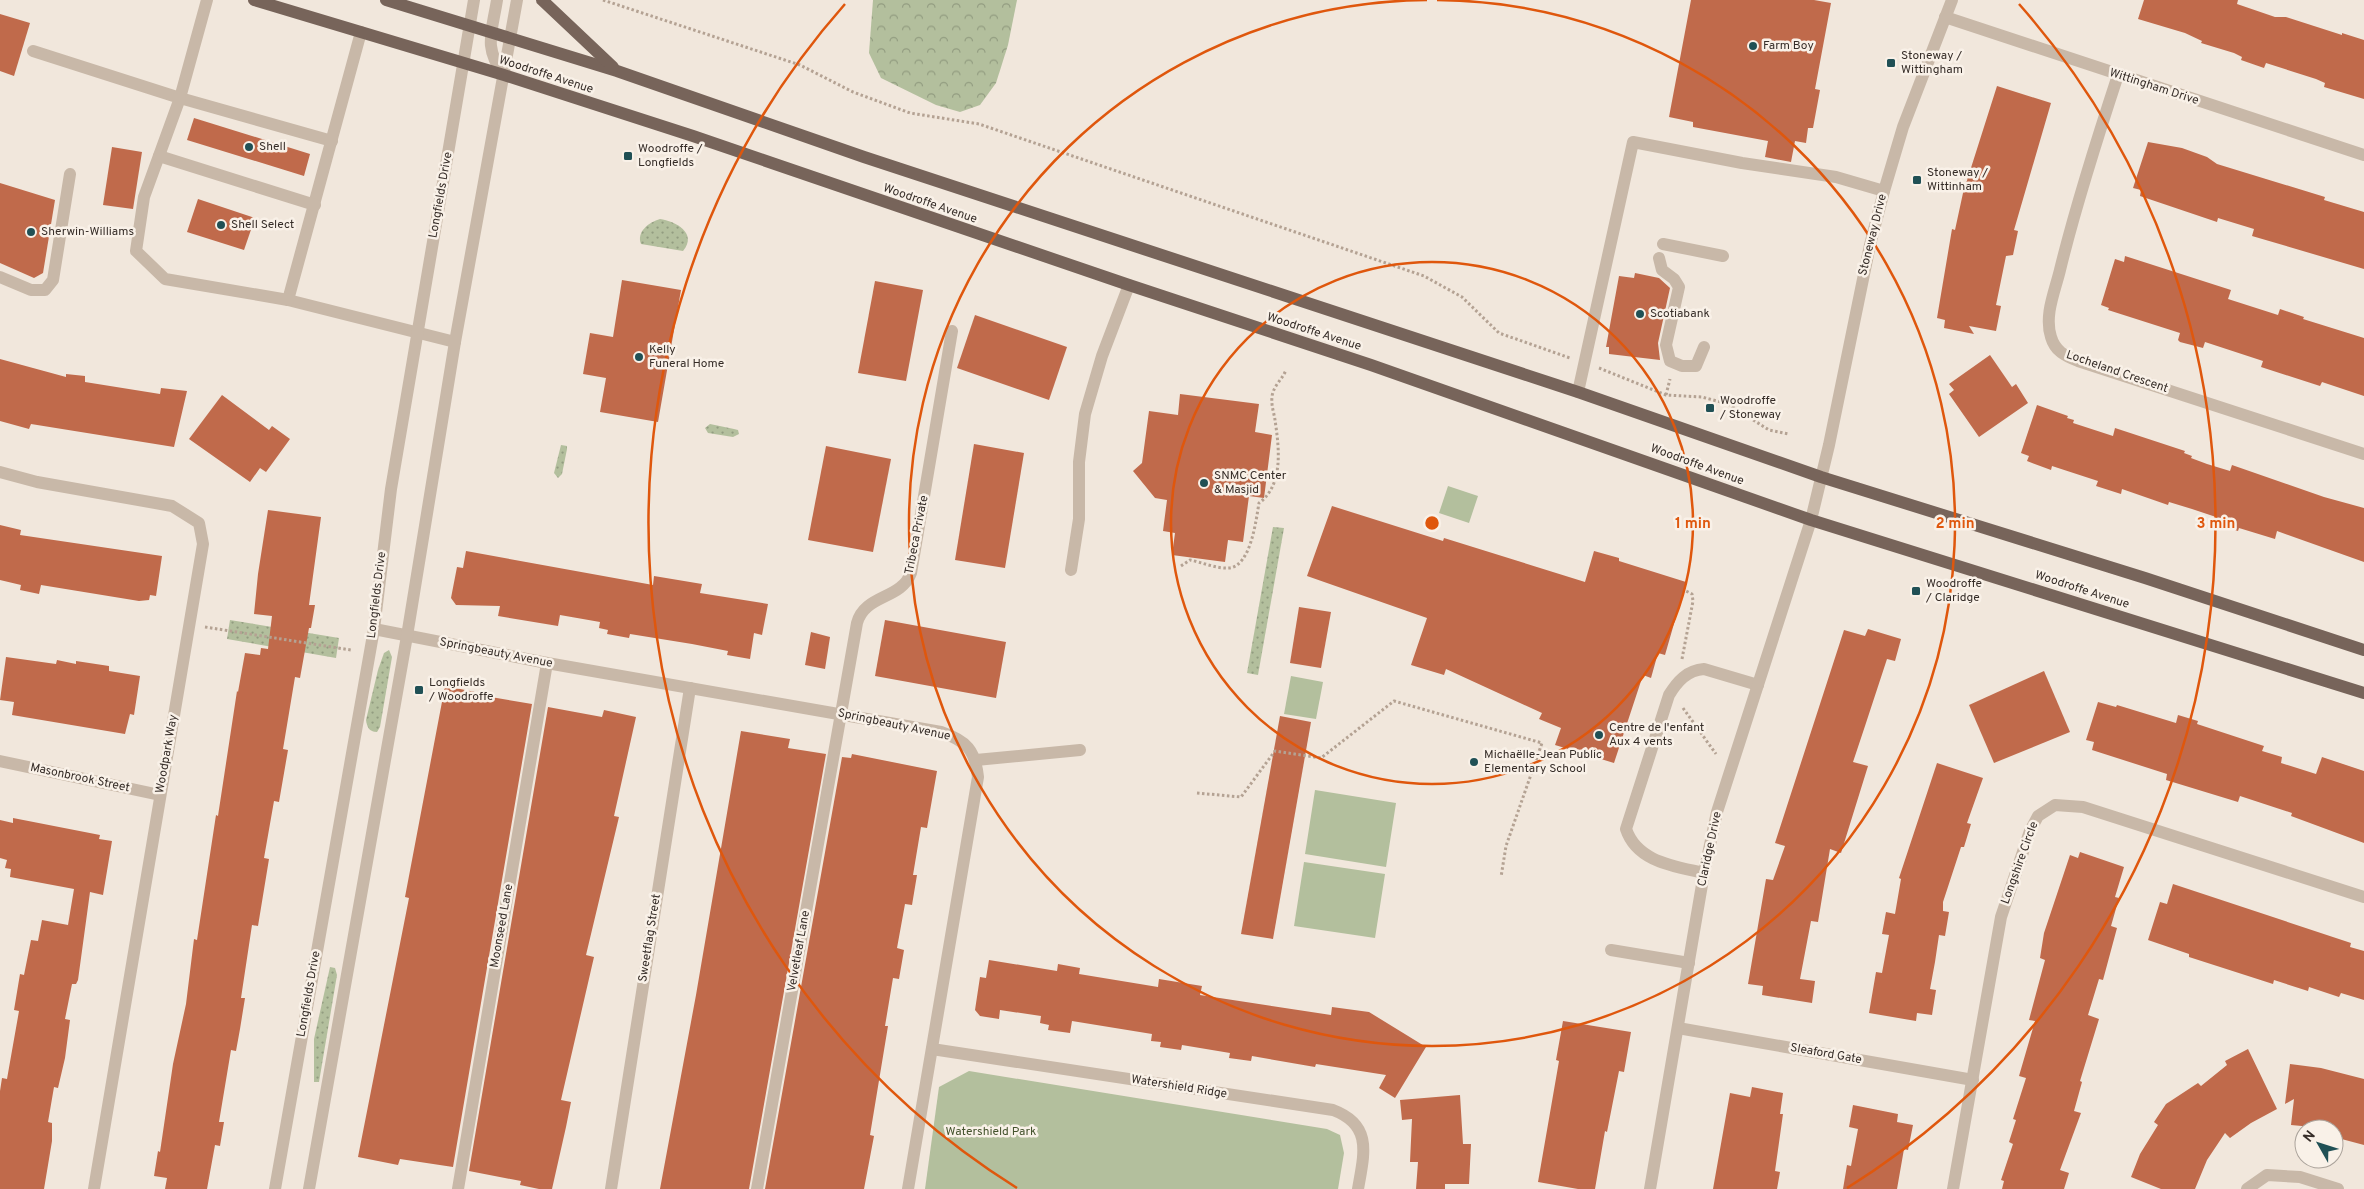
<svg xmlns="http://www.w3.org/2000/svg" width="2364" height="1189" viewBox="0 0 2364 1189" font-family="Overpass,sans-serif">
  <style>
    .grass { fill: url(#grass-dots) }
    .forest { fill: url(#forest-crowns) }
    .park { fill: #b3bf9d }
    .building { fill: #c06a4b }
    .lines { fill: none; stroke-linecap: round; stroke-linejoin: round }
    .path { stroke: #b4a293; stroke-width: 3; stroke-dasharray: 2.5 2.5; stroke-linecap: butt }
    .minor { stroke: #c8b8a8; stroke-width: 12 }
    .major { stroke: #77645a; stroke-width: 12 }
    .ring { fill: none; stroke: #df570d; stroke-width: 2.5 }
    .poi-dot { fill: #205055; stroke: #f9f1e8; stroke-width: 2 }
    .labels { text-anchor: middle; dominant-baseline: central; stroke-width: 5; stroke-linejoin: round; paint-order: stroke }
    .poi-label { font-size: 12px; fill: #362d28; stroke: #f9f1e8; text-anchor: start }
    .street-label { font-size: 12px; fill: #362d28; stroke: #f9f1e8 }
    .park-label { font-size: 12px; fill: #44532d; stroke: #f9f1e8 }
    .centre { fill: #df570d; stroke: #f9f1e8; stroke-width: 2.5 }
    .ring-label { font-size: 15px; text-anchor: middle; font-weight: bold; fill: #df570d; stroke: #f9f1e8; stroke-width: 5; stroke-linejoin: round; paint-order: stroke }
  </style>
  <defs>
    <pattern id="grass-dots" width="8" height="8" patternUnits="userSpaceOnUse" patternTransform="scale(1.25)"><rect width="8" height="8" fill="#b3bf9d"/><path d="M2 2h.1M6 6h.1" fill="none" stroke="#929c80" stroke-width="1.8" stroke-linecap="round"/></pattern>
    <pattern id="forest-crowns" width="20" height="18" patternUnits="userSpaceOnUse" patternTransform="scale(1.25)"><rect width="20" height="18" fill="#b3bf9d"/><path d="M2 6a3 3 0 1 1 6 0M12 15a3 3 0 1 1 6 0" fill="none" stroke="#929c80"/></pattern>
  </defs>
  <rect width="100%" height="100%" fill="#f1e7dc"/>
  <g class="grass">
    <path d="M660,219C675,221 698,233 683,251L641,244C636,232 649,222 660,219Z"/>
    <path d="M710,424L734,429L738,430L739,434L733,437L708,433L705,428Z"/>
    <path d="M561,445L567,446V449L562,474L558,478L554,473Z"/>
    <path d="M1273,527L1284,528L1258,675L1247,673Z"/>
    <path d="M230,620L339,638L336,658L227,639Z"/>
    <path d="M389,650L392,657L380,727L377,732C369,732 367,727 366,720L378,670L384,653Z"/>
    <path d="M330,967L335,968L337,975L319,1082H314V1039Z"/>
  </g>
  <path class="forest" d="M873,0H1017L1008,45L996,83L980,105L960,112L936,105L881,78L869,53Z"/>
  <g class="park">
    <path d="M1448,486L1478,496L1469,523L1439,513Z"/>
    <path d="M1291,676L1323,682L1316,719L1284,714Z"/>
    <path d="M1315,790L1396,803L1386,867L1305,854Z"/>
    <path d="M1304,862L1385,874L1375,938L1294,926Z"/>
    <path d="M969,1071L1327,1129L1340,1135L1344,1153L1338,1189H925L939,1087Z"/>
  </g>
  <g class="building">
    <path d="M1691,0H1814L1831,3L1815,89L1820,90L1813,128H1808L1806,143L1795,141L1791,162L1765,157L1768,141L1693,127V122L1669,117Z"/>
    <path d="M2144,0H2238L2237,4L2275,17H2286L2342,35V33L2364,40V99L2324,87L2325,83L2316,79L2266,63L2264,68L2241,60L2242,57L2234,53L2201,43L2202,41L2185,33L2138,19Z"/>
    <path d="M0,14L30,23L14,76L0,71Z"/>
    <path d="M1997,86L2051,103L2014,230L2018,231L2013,255L2006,256L1996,305L2001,306L1996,331L1969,326L1974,334L1944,328L1945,320L1937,318L1952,229L1955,230L1963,193Z"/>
    <path d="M194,118L310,154L304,176L187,140Z"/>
    <path d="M2148,142L2182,148L2207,157L2217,164L2325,197L2324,200L2364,212V269L2252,236L2254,229L2218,218L2217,222L2140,196L2141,190L2133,188Z"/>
    <path d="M112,147L142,152L133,209L103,205Z"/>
    <path d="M0,183L55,200L43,273L34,278L0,263Z"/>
    <path d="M198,199L255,218L244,250L187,232Z"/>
    <path d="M2125,256L2231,290L2228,299L2278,315L2280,309L2304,317L2303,319L2364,338V396L2322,382L2320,386L2261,367L2263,361L2205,342L2203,348L2180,342L2178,340L2180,333L2108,310L2109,308L2101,305L2115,259L2124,262Z"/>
    <path d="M1635,273L1659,278L1670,288L1658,343L1660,360L1609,354V347H1606L1619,276L1634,278Z"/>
    <path d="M622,280L681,290L658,422L600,412L606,378L583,374L590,333L613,337Z"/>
    <path d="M875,281L923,290L906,381L858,373Z"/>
    <path d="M975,315L1067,347L1049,400L957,368Z"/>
    <path d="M1990,355L2012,387L2016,384L2028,403L1979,437L1949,394L1954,390L1949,384Z"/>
    <path d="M0,359L66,377V374L85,376V382L160,394L161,388L187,391L174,447L31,424L29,429L0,421Z"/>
    <path d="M1180,394L1259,404L1255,432L1272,435L1264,498L1249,496L1243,542L1228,540L1225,562L1172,555L1175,533L1163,531L1167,500L1155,498L1133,471L1142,463L1149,411L1178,415Z"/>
    <path d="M222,395L269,430L272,426L290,439L266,472L260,468L250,482L189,439Z"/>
    <path d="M2037,405L2068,416L2067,418L2074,420L2073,423L2113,436L2115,428L2185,451L2184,453L2192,456L2191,458L2207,464L2230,471L2232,465L2324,497L2364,508V562L2277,531L2275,539L2239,528L2238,531L2214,523L2216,517L2192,509L2169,502L2168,505L2122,489L2121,494L2096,486L2098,481L2052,466L2051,470L2027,461L2029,456L2021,453Z"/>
    <path d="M974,444L1024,453L1005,568L955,560Z"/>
    <path d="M826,446L891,459L873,552L808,540Z"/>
    <path d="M1332,506L1443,541L1444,538L1585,582L1594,551L1619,558V561L1686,582L1665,655L1658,653L1651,678L1643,675L1614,763L1555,745L1561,728L1539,719L1542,713L1446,669L1444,675L1411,665L1427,618L1307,576Z"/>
    <path d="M268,510L321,517L309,605H315L311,628H309L300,678L295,677L283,749L288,750L279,802L274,801L264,858L269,859L258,926L252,925L241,998H245L240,1029L236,1051L231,1050L219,1122H224L220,1146L215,1145L207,1189H165L167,1178L154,1176L158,1151L160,1152L173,1064L186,1004L194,939L197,940L216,815L218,816L237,691L238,692L245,653L260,655L261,648L268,649L272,616L254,614L258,574Z"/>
    <path d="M0,525L21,530L20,535L162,556L156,596L150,595L149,600L139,601L41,585L39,594L20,590L21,585L0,580Z"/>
    <path d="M466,551L653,585L654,576L702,584L700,593L768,604L762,635L754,633L750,659L727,655L728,651L692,644L630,634L629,638L607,634L608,630L599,628L600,622L560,615L558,626L498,616L500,606L456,605L451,598L457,567L463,568Z"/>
    <path d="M1299,607L1331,612L1321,668L1290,663Z"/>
    <path d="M885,620L1006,642L996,698L875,676Z"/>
    <path d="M1868,629L1901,639L1895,661L1887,659L1865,726L1853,762L1868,766L1841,853L1830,849L1818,922L1811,921L1800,979L1815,981L1812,1003L1762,995L1763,986L1748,984L1766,879L1773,880L1785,846L1775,843L1844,630L1865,636Z"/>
    <path d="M811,632L830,637L825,669L805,665Z"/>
    <path d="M6,657L56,664L57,660L76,664V661L109,666V671L140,676L134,715L130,714L125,734L12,715L14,702L0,700Z"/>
    <path d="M2044,671L2070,732L1994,763L1969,705Z"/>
    <path d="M445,686L485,694V696L532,704L453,1167L400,1159L398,1165L358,1157L409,898L405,897Z"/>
    <path d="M2098,702L2116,707L2117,705L2176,723L2178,715L2198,721L2197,724L2264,746L2262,751L2282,757L2281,763L2316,774L2322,757L2364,771V843L2291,816L2292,813L2240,796L2238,802L2166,780L2167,774L2092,750L2094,742L2086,740Z"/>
    <path d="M548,707L602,717L604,710L636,717L614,816L619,817L586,955L594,957L561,1100L571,1102L566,1127L552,1189H539L520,1185L521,1181L469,1171Z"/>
    <path d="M1280,716L1311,722L1273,939L1241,934Z"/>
    <path d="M741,731L790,739L788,748L826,754L749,1189H660L696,995Z"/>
    <path d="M852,754L937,771L927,828L921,827L913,875H917L912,905L905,904L897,948L904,950L899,979L893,978L885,1026H888L870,1135L874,1136L864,1189H765L842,757L851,758Z"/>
    <path d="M1937,763L1983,778L1967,823L1971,824L1964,847H1961L1943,902V911L1949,912L1945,936L1939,935L1935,962L1930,989L1936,990L1932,1015L1917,1013L1916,1021L1869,1013L1876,972L1882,973L1889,935L1882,934L1886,912L1895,914L1901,879L1899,878Z"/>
    <path d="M13,818L100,835L99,839L112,841L103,895L90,892L78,980L76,984H72L65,1019L70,1020L65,1058L58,1088L54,1087L48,1122L52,1123V1141L44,1189H0V1091L2,1078L7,1079L19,1011L14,1010L20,974L24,975L31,940L38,941L42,920L68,925L74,889L10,877L11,869L5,868L7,860L0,858V820L13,823Z"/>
    <path d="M2080,852L2124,867L2115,897L2119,898L2111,926L2117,928L2103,980L2099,979L2088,1015L2099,1019L2080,1081L2082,1082L2074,1111L2081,1113L2060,1170L2069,1173L2064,1189H2002L2004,1181L2001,1180L2013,1144L2009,1142L2016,1120L2013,1119L2026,1078L2019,1076L2035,1021L2029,1020L2045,960L2040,958L2044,933L2070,855L2078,858Z"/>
    <path d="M2173,884L2351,943L2350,947L2364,951V1000L2341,993L2339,997L2309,987L2308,991L2274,980L2273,984L2189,957V954L2148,940L2160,902L2167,904Z"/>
    <path d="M989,960L1057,971L1058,964L1080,968L1079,974L1158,987L1159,979L1202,986L1200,995L1331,1015L1332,1007L1369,1012L1426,1047L1395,1098L1379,1088L1386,1075L1316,1064L1315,1067L1252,1056L1251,1061L1229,1058L1230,1053L1182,1045L1181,1050L1160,1047L1161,1042L1151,1041L1152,1034L1072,1021L1070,1033L1048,1030L1049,1025L1040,1023L1041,1016L1000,1010L999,1019L980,1016L975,1010L980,977L986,978Z"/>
    <path d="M1563,1021L1631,1032L1624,1072L1619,1071L1607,1132L1605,1131L1595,1189H1578L1538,1182L1559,1061L1556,1060Z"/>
    <path d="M2248,1049L2277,1109L2251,1123L2230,1138L2225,1133L2207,1160L2195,1189H2161L2131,1177L2140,1154L2158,1125L2154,1122L2166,1104L2198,1083L2201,1086L2227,1065L2225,1061Z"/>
    <path d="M2290,1064L2321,1068L2364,1079V1145L2334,1137V1129L2291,1125L2294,1099L2285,1104Z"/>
    <path d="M1752,1087L1783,1093L1780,1114H1783L1775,1171L1780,1172L1777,1189H1713L1730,1093L1750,1097Z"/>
    <path d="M1460,1095L1463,1144H1471L1469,1184H1445V1189H1416L1418,1162H1410L1412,1119L1402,1120L1400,1100Z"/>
    <path d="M1853,1105L1898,1114L1897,1122L1913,1125L1908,1150L1904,1149L1897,1189H1843L1847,1165L1851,1166L1858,1129L1849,1127Z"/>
  </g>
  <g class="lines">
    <g class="path">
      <path d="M603,0L800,65L853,92L910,113L979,124L1424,276L1462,297L1499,333L1570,358"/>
      <path d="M1599,368L1666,395L1702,397L1728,404L1769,430L1789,434"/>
      <path d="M1666,395L1670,379"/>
      <path d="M1181,566L1190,560C1201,562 1217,569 1229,568C1251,566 1256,520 1259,503C1284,485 1279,447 1275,420C1274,413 1271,405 1272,397C1273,386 1282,380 1286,370"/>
      <path d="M205,627L351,650"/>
      <path d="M1682,659L1693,601L1692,594L1684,590"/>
      <path d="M1683,708L1716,754"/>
      <path d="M1197,793L1241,797L1275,751L1321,758L1394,701L1542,743L1506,846L1501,877"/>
    </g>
    <g class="minor">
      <path d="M207,0L180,98L332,141"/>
      <path d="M497,0C492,32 483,48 504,75"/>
      <path d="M1945,17L2364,155"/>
      <path d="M361,32L288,300L455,342"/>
      <path d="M33,51L180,98L144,197L136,251L165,279L288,300"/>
      <path d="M2118,75C2097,139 2076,204 2060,270C2055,291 2044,315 2051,337C2055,351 2065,356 2078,361L2364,454"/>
      <path d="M159,156L315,205"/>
      <path d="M1663,244L1723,256"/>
      <path d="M1659,258L1662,270L1674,279L1679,287L1666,345L1670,361L1682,366H1696L1704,347"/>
      <path d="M0,277L31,290H45L53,280L70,174"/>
      <path d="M1578,392L1633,142L1742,163L1836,177L1884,191"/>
      <path d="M0,472L37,482L172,506L199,523L203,544L94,1189"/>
      <path d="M1071,570L1079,519V462L1085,414L1102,356L1129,285"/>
      <path d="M374,629L547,663L941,732C967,741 975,750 978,777L908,1189"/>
      <path d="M976,760L1080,750"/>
      <path d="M0,761L160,795"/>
      <path d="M1704,873C1674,866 1637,862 1626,829L1669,695C1677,682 1687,670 1704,669L1758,685"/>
      <path d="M1611,950L1689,963"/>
      <path d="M1678,1028L1973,1080"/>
      <path d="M932,1049L1333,1110C1373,1125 1364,1154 1358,1189"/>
      <path d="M275,1189L374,629L391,489L474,0"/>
      <path d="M309,1189L407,636L455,342L517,0"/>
      <path d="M458,1189L547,663"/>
      <path d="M611,1189L690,688"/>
      <path d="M757,1189L857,623C865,594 901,600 911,573L952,331"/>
      <path d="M1650,1189L1704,873L1717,812L1811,520L1829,445L1870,245L1884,191L1903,127L1952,0"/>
      <path d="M1953,1189L2001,917L2030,831L2038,816L2055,805L2083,807L2364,897"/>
      <path d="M2247,1189L2267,1175L2300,1177L2338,1189"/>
    </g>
    <g class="major">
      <path d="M254,0L504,75L693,136L1129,285L1371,365L1811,520L2364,693"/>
      <path d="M386,0L617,71L864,157L1578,392L1821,477L2145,578L2364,650"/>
      <path d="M542,0L613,67"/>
    </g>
  </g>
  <g class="ring">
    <circle cx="1432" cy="523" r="261"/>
    <path d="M1437 0A523 523 0 1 1 1427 0"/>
    <path d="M1017 1188A784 784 0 0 1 845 4M2019 4A784 784 0 0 1 1847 1188"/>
  </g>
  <g class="poi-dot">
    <circle cx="1753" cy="46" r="5"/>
    <rect x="1886" y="58" width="10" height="10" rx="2.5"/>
    <circle cx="249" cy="147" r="5"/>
    <rect x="623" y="151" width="10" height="10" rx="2.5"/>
    <rect x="1912" y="175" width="10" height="10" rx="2.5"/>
    <circle cx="221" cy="225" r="5"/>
    <circle cx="31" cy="232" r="5"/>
    <circle cx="1640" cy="314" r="5"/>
    <circle cx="639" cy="357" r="5"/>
    <rect x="1705" y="403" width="10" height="10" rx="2.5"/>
    <circle cx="1204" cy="483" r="5"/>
    <rect x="1911" y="586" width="10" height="10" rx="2.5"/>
    <rect x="414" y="685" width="10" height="10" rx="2.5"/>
    <circle cx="1599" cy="735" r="5"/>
    <circle cx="1474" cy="762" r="5"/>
  </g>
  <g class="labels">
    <g class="poi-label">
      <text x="1763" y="46">Farm Boy</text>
      <text x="1901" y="56">Stoneway /<tspan x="1901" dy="14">Wittingham</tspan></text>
      <text x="259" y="147">Shell</text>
      <text x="638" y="149">Woodroffe /<tspan x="638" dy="14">Longfields</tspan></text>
      <text x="1927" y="173">Stoneway /<tspan x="1927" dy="14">Wittinham</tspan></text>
      <text x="231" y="225">Shell Select</text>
      <text x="41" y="232">Sherwin-Williams</text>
      <text x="1650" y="314">Scotiabank</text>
      <text x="649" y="350">Kelly<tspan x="649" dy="14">Funeral Home</tspan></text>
      <text x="1720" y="401">Woodroffe<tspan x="1720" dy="14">/ Stoneway</tspan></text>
      <text x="1214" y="476">SNMC Center<tspan x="1214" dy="14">&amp; Masjid</tspan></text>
      <text x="1926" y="584">Woodroffe<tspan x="1926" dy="14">/ Claridge</tspan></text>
      <text x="429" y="683">Longfields<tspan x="429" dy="14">/ Woodroffe</tspan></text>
      <text x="1609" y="728">Centre de l'enfant<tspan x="1609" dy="14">Aux 4 vents</tspan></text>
      <text x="1484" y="755">Michaëlle-Jean Public<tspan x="1484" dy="14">Elementary School</tspan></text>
    </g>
    <g class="street-label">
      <text transform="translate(546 75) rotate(18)">Woodroffe Avenue</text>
      <text transform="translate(2154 87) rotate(18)">Wittingham Drive</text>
      <text transform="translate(441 195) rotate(-80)">Longfields Drive</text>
      <text transform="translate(930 204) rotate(19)">Woodroffe Avenue</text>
      <text transform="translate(1873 235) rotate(-76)">Stoneway Drive</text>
      <text transform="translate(1314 332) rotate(18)">Woodroffe Avenue</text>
      <text transform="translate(2117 372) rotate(19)">Locheland Crescent</text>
      <text transform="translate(1697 465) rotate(20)">Woodroffe Avenue</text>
      <text transform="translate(917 535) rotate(-79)">Tribeca Private</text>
      <text transform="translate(2082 590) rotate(18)">Woodroffe Avenue</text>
      <text transform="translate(377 595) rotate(-83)">Longfields Drive</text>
      <text transform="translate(496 653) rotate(11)">Springbeauty Avenue</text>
      <text transform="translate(894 725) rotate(12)">Springbeauty Avenue</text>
      <text transform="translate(167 754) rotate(-80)">Woodpark Way</text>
      <text transform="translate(80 778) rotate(12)">Masonbrook Street</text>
      <text transform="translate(1710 849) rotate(-78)">Claridge Drive</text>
      <text transform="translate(2020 863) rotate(-70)">Longshire Circle</text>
      <text transform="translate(502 926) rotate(-80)">Moonseed Lane</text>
      <text transform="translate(650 938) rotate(-81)">Sweetflag Street</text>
      <text transform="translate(799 951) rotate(-80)">Velvetleaf Lane</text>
      <text transform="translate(309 994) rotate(-80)">Longfields Drive</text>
      <text transform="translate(1826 1054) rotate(10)">Sleaford Gate</text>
      <text transform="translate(1179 1087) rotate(9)">Watershield Ridge</text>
    </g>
    <g class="park-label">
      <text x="991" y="1132">Watershield Park</text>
    </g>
  </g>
  <circle cx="1432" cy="523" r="8" class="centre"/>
  <g class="ring-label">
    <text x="1693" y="528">1 min</text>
    <text x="1955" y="528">2 min</text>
    <text x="2216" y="528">3 min</text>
  </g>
  <g transform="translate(2319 1144) rotate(309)"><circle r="24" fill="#f9f1e8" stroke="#aba39b"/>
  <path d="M0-4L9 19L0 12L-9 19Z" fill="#205055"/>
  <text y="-8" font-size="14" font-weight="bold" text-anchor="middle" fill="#362d28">N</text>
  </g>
</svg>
